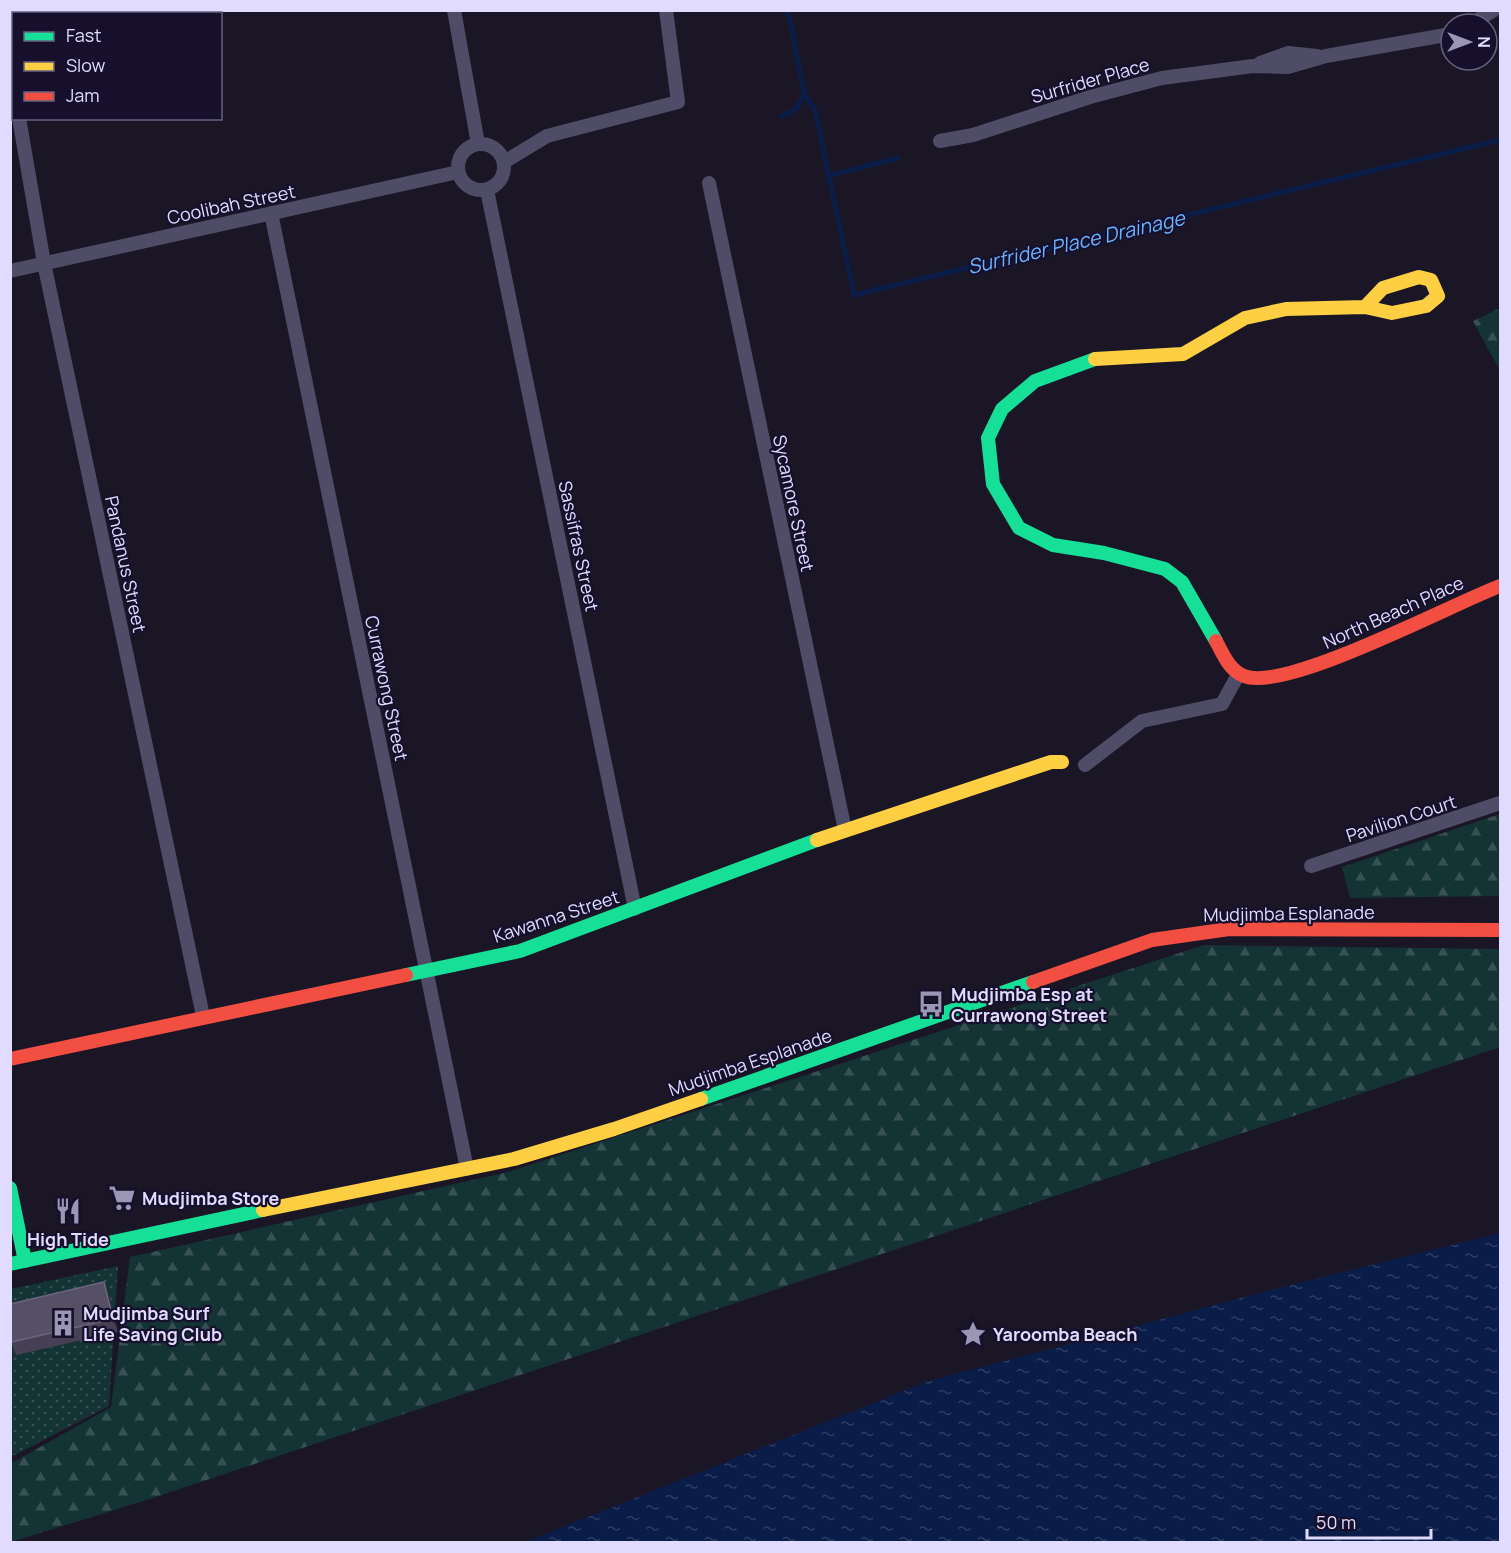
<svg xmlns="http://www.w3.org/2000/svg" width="1511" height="1553" viewBox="0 0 1511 1553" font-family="Manrope,sans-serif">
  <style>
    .grass { fill: url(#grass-dots) }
    .forest { fill: url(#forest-firs) }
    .water { fill: url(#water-ripples) }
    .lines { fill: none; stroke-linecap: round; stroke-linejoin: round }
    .stream { stroke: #0a1d49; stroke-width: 5 }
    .street { stroke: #4e4c67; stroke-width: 14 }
    .fast { stroke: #16e098; stroke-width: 14 }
    .slow { stroke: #ffcf43; stroke-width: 14 }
    .jam { stroke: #f24e42; stroke-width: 14 }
    .wall { fill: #454054 }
    .shaded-wall { fill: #2d283a }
    .building { fill: #565066; stroke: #6b667e; stroke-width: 1.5 }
    .labels { text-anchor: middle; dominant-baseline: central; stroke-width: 4.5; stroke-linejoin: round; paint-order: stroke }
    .street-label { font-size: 18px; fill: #e1dbff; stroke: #16102c }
    .poi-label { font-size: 18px; font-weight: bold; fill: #e1dbff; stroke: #16102c; text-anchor: start }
    .water-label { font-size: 20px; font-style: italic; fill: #69b3ff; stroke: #16102c }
  </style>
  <defs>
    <pattern id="grass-dots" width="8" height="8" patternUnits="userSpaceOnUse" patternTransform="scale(1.5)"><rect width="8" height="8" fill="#143335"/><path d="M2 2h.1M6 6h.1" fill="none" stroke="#365053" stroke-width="1.8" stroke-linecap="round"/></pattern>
    <pattern id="forest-firs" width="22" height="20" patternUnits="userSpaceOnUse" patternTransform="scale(1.5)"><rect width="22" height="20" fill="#143335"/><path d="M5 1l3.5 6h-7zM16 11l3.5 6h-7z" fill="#365053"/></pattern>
    <pattern id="water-ripples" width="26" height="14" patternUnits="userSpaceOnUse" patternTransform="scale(1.5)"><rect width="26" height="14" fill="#0a1d49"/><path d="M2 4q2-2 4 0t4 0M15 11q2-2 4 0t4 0" fill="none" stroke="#2d3d64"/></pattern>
  </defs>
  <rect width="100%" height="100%" fill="#1a1626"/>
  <path class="grass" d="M118,1266L109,1406L11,1457V1289Z"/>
  <g class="forest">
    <path d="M1500,308V371L1473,321Z"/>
    <path d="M1500,814V896L1350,898L1342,867Z"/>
    <path d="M1204,945L1500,949V1047L153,1498L11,1542L10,1464L111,1407L130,1257L508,1172Z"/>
  </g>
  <path class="water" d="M1500,1233V1542H525L929,1381L1279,1288Z"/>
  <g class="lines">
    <g class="stream">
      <path d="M804,94L815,110L854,295L1500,140"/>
      <path d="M782,116L796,109L804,94L788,10"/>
      <path d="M828,176L898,158"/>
    </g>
    <g class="street">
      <path d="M454,10L478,144"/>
      <path d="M1471,24L1494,10"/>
      <path d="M1260,63L1288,53L1317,56"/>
      <path d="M10,83L14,96"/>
      <path d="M19,118L44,263L203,1016"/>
      <path d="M940,141L973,135L1090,97L1162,78L1253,66L1288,67L1326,56L1451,34"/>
      <circle cx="481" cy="167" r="23"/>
      <path d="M504,162L547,136L678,102L666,10"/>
      <path d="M709,183L845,830"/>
      <path d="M487,190L635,909"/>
      <path d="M271,213L467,1169"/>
      <path d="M10,271L458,172"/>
      <path d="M1085,765L1142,721L1222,704L1238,675"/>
      <path d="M1311,866L1500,803"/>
    </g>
    <g class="fast">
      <path d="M1095,359L1035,381L1002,409L988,438L993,484L1019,528L1053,545L1104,553L1165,569L1182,582L1216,641"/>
      <path d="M406,975L520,951L817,840"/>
      <path d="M701,1099L1033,982"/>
      <path d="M10,1188L25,1261"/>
      <path d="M10,1264L263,1210"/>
    </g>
    <g class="slow">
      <path d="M1095,359L1183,354L1245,318L1286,309L1365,307L1392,313L1426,306L1438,296L1431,280L1419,277L1383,288L1365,307"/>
      <path d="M817,840L1051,762H1062"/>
      <path d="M263,1210L514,1159L614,1129L701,1099"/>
    </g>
    <g class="jam">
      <path d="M1216,641C1223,654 1229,670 1244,676C1285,693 1452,604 1500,586"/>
      <path d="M1033,982L1152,940L1229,929L1500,930"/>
      <path d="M10,1059L406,975"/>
    </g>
  </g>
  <path class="wall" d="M104,1282L109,1295L118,1332L16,1355L11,1342Z"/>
  <path class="shaded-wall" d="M104,1282L109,1295L118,1332L113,1319Z"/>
  <path class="building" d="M104,1282L113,1319L11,1342L10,1338V1304Z"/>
  <defs>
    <g id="bus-bare" transform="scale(2.07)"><path d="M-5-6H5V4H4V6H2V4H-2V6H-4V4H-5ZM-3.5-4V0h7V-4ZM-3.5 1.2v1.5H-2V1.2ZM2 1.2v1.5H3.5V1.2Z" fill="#9b96b3" stroke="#16102c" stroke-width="2.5" paint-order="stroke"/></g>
    <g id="supermarket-bare" transform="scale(2.07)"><path d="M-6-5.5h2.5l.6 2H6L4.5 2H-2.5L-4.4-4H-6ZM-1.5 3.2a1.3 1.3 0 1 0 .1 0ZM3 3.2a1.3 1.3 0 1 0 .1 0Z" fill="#9b96b3" stroke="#16102c" stroke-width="2.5" paint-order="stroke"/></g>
    <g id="restaurant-bare" transform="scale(2.07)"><path d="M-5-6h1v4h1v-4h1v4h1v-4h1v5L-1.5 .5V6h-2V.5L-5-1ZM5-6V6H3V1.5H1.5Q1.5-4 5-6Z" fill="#9b96b3" stroke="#16102c" stroke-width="2.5" paint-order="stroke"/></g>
    <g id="building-bare" transform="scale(2.07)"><path d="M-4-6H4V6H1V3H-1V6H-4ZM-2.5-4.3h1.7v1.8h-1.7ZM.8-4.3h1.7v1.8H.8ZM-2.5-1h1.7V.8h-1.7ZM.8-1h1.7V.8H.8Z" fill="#9b96b3" stroke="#16102c" stroke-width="2.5" paint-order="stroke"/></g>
    <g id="sight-bare" transform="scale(2.07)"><path d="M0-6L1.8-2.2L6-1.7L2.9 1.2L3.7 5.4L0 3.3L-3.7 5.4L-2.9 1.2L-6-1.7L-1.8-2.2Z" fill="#9b96b3" stroke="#16102c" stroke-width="2.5" paint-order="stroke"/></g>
  </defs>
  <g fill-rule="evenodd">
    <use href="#bus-bare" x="931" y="1004"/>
    <use href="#supermarket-bare" x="122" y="1198"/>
    <use href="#restaurant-bare" x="68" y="1211"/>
    <use href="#building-bare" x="63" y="1323"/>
    <use href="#sight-bare" x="973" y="1334"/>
  </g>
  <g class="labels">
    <g class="street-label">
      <text transform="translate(1090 80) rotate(-16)">Surfrider Place</text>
      <text transform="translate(231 204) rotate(-12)">Coolibah Street</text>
      <text transform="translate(794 503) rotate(78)">Sycamore Street</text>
      <text transform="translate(579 546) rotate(78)">Sassifras Street</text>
      <text transform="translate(126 564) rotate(78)">Pandanus Street</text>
      <text transform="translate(1393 612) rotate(-24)">North Beach Place</text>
      <text transform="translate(387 688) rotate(78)">Currawong Street</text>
      <text transform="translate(1401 818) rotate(-18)">Pavilion Court</text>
      <text transform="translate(1289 913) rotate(-1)">Mudjimba Esplanade</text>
      <text transform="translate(556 916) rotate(-18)">Kawanna Street</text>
      <text transform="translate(750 1062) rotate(-19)">Mudjimba Esplanade</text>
    </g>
    <g class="poi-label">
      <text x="951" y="994">Mudjimba Esp at<tspan x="951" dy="21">Currawong Street</tspan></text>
      <text x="142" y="1198">Mudjimba Store</text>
      <text x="68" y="1239" text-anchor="middle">High Tide</text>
      <text x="83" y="1313">Mudjimba Surf<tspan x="83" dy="21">Life Saving Club</tspan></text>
      <text x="993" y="1334">Yaroomba Beach</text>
    </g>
    <g class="water-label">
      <text transform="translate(1076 242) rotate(-13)">Surfrider Place Drainage</text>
    </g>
  </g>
  <rect width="1511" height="1553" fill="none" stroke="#e1dbff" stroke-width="24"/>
  <rect x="12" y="12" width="210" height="108" fill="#16102c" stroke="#676180" stroke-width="1.5"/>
  <rect x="24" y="32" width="30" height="9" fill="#16e098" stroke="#676180" stroke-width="1.5"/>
  <text x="66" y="42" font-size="18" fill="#e1dbff">Fast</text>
  <rect x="24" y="62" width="30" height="9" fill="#ffcf43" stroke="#676180" stroke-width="1.5"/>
  <text x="66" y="72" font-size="18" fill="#e1dbff">Slow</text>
  <rect x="24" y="92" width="30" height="9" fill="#f24e42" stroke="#676180" stroke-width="1.5"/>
  <text x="66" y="102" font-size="18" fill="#e1dbff">Jam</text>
  <g transform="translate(1469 42) rotate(90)"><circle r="28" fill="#16102c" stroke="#676180" stroke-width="1.5"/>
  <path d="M0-4.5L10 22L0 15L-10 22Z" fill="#9b96b3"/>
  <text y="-9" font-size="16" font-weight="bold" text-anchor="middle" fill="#e1dbff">N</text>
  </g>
  <path d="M1307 1529v9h124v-9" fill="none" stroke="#e1dbff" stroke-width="3"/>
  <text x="1316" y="1529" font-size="18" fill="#e1dbff" stroke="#16102c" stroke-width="4.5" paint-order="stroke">50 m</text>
</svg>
